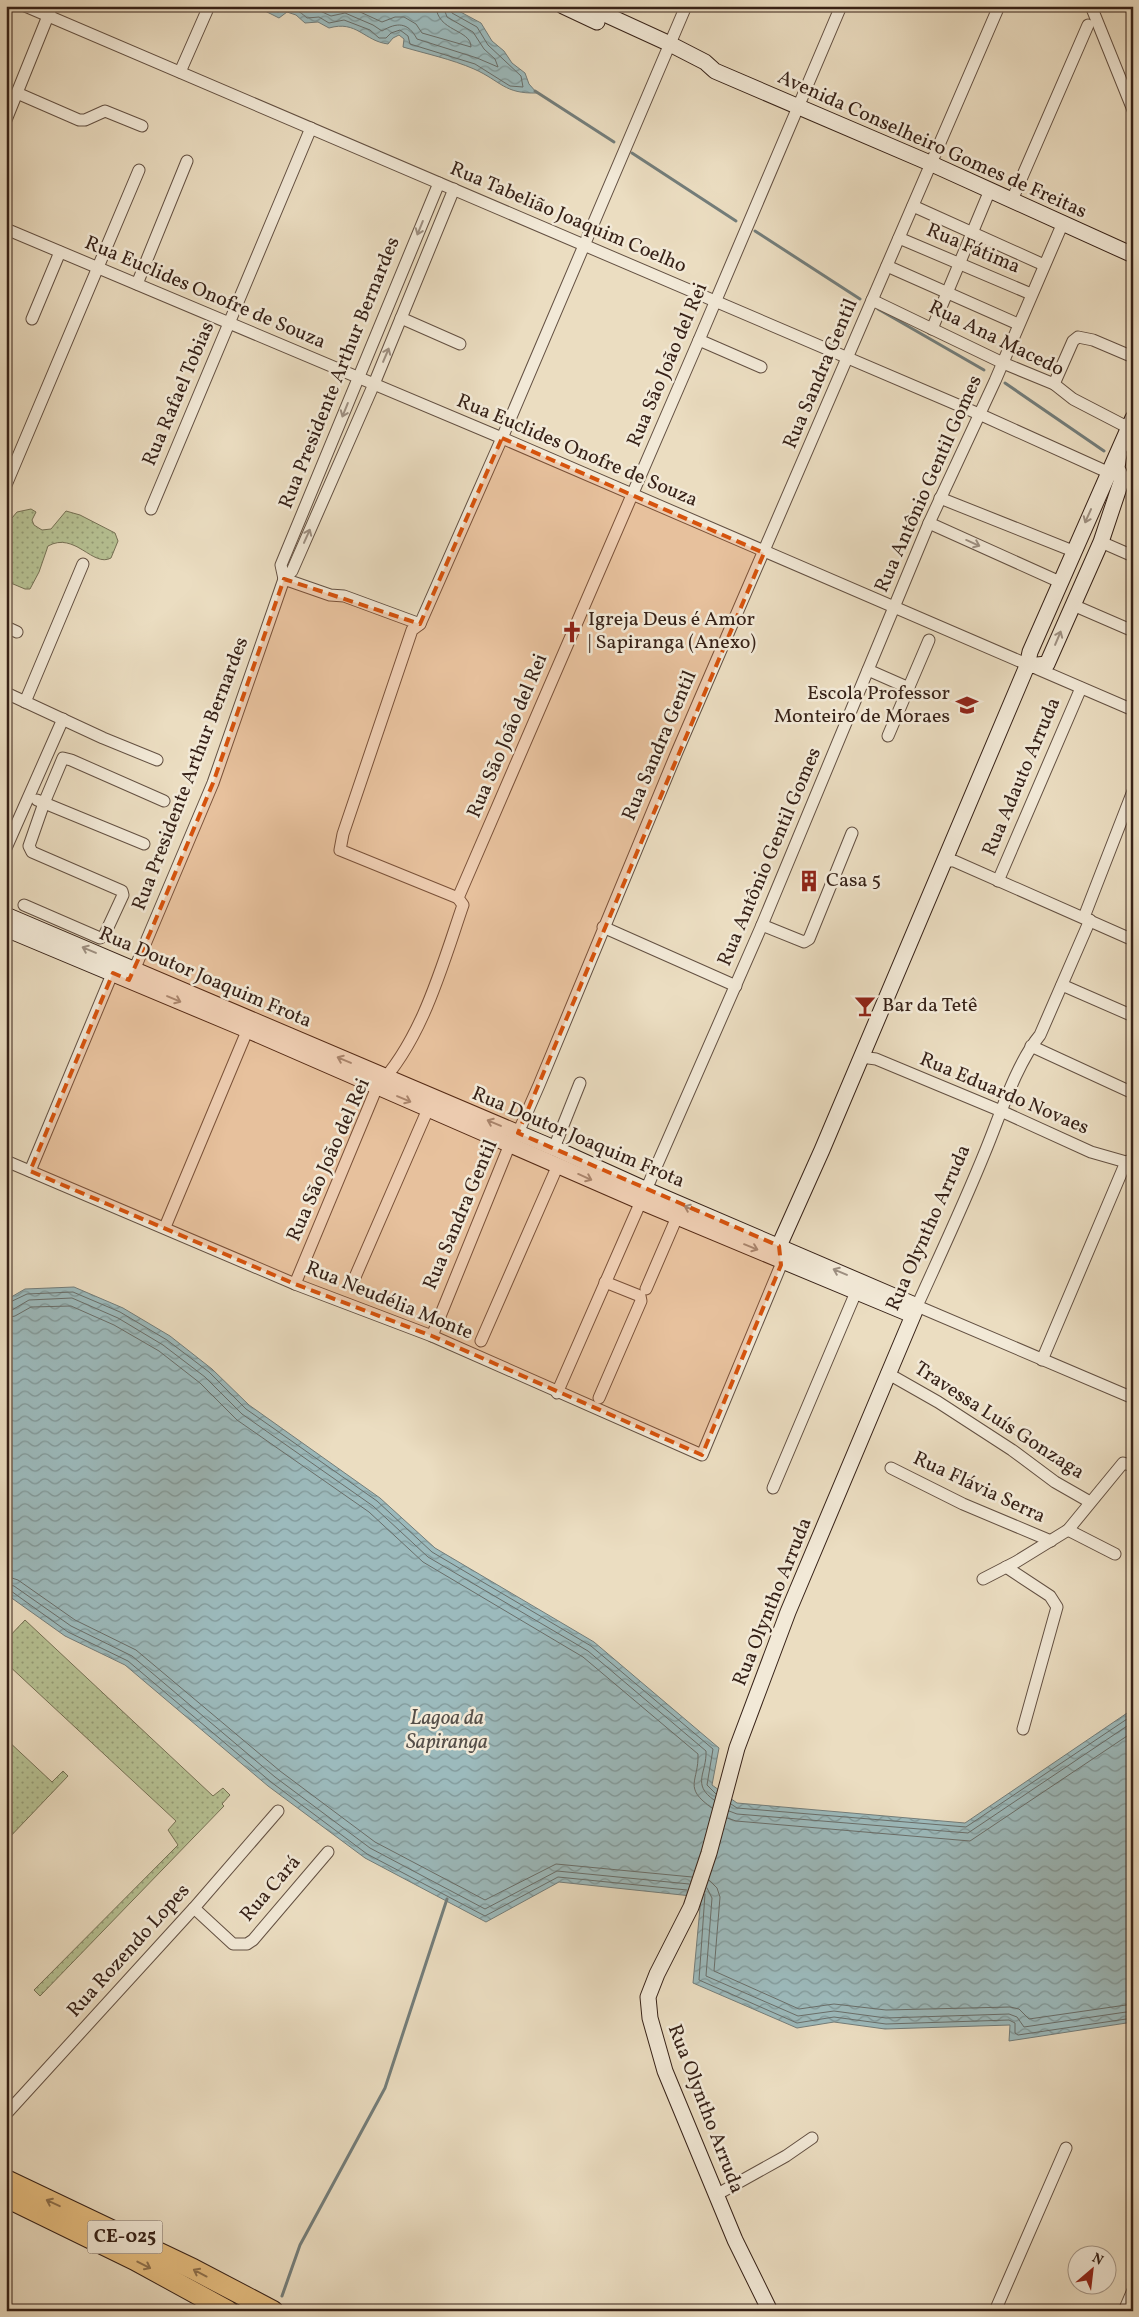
<svg xmlns="http://www.w3.org/2000/svg" width="1139" height="2317" viewBox="0 0 1139 2317" font-family="Vollkorn,serif">
  <style>
    .grass { fill: url(#grass-dots); stroke: #767155 }
    .water { fill: url(#water-waves); stroke: #737d7a }
    .lines { fill: none; stroke-linecap: round; stroke-linejoin: round }
    .shore { stroke: #696e6a; stroke-width: 1 }
    .stream { stroke: #737d7a; stroke-width: 3 }
    .street-casing { stroke: #635042; stroke-width: 13 }
    .secondary-casing { stroke: #362117; stroke-width: 17 }
    .highway-casing { stroke: #362117; stroke-width: 22 }
    .street { stroke: #f2e9d7; stroke-width: 11 }
    .secondary { stroke: #f2e9d7; stroke-width: 15 }
    .highway { stroke: #e6be80; stroke-width: 20 }
    .oneway { stroke: #9d8f81 }
    .oneway2 { stroke: #8e704c }
    .marked { fill: #d6530d; fill-opacity: 0.2; stroke: #d6530d; stroke-width: 4; stroke-dasharray: 10 6; stroke-linejoin: round }
    .labels { text-anchor: middle; dominant-baseline: central; stroke-width: 5; stroke-linejoin: round; paint-order: stroke }
    .shield { fill: #f2e9d7; stroke: #6e5d51; stroke-width: 1 }
    .shield-label { font-size: 19px; font-weight: bold; fill: #362117 }
    .street-label { font-size: 20px; fill: #362117; stroke: #f2e9d7 }
    .poi-label { font-size: 20px; fill: #362117; stroke: #f2e9d7; text-anchor: start }
    .water-label { font-size: 21px; font-style: italic; fill: #554f49; stroke: #f2e9d7 }
  </style>
  <defs>
    <pattern id="grass-dots" width="8" height="8" patternUnits="userSpaceOnUse" patternTransform="scale(1.25)"><rect width="8" height="8" fill="#b6c193"/><path d="M2 2h.1M6 6h.1" fill="none" stroke="#959c77" stroke-width="1.8" stroke-linecap="round"/></pattern>
    <pattern id="water-waves" width="16" height="10" patternUnits="userSpaceOnUse" patternTransform="scale(1.25)"><rect width="16" height="10" fill="#9cbabc"/><path d="M0 5q4-4 8 0t8 0" fill="none" stroke="#809798"/></pattern>
  </defs>
  <rect width="100%" height="100%" fill="#ebddc1"/>
  <filter id="stains"><feTurbulence type="fractalNoise" baseFrequency=".004" numOctaves="4"/><feColorMatrix values="0 0 0 0 .2 0 0 0 0 .09 0 0 0 0 .02 0 0 0 .5 -.17"/></filter>
  <radialGradient id="worn" r=".72"><stop offset=".6" stop-color="#630" stop-opacity="0"/><stop offset="1" stop-color="#630" stop-opacity=".3"/></radialGradient>
  <g class="grass">
    <path d="M31,509L36,512L32,520L34,525L42,530L51,529L66,511L80,515L115,533L118,541L111,558C93,568 75,531 48,546L39,572L30,589H25L6,581V525L17,512Z"/>
    <path d="M25,1620L213,1796L223,1788L230,1795L222,1804L224,1806L40,1996L34,1990L178,1845L168,1830L176,1821L6,1663V1640Z"/>
    <path d="M6,1739L52,1782L63,1771L68,1776L6,1841Z"/>
  </g>
  <g class="water">
    <path d="M255,6H454L455,9L481,23L492,41L504,51L512,63L525,73L529,84L537,93C504,94 501,81 474,69C451,59 427,54 403,47L404,39L399,35L393,38L388,44C364,41 357,20 329,28L318,22L305,23L296,15L287,12L279,18Z"/>
    <path d="M74,1287L123,1308L170,1336L212,1369L249,1405L380,1498L435,1548L594,1642L719,1748L712,1785L737,1803L965,1823L1133,1709V2022L1009,2041L1010,2025L885,2029L834,2022L797,2028L693,1983L701,1897L559,1882L486,1922L365,1858L268,1786L125,1665L65,1636L6,1594V1300L25,1289Z"/>
  </g>
  <g class="lines">
    <g class="shore">
      <path d="M266,6L278,12C290,5 297,9 307,18L319,17L329,23L344,20L370,30L379,38H386L391,33L400,30L408,36L410,44L475,64L510,86L523,87L521,76L488,45L477,27L452,13L449,6"/>
      <path d="M303,6L309,11H320L331,16L345,13L373,25L382,31C397,22 408,22 417,39L477,58L498,67L495,59L484,49L473,32L447,17L443,6"/>
      <path d="M347,6L382,22L395,17H404L416,24L422,33L471,47C471,29 437,32 436,6"/>
      <path d="M6,1304L27,1294L73,1292L120,1312L167,1340L209,1372L246,1409L377,1501L432,1552L591,1646L713,1749L707,1785L716,1794"/>
      <path d="M6,1310H12L29,1300L72,1298L118,1318L163,1345L205,1377L242,1414L373,1506L428,1557L588,1651L706,1751C707,1773 691,1784 714,1800"/>
      <path d="M6,1318L15,1316L31,1307L71,1306L114,1325L159,1351L200,1383L237,1420L369,1512L423,1562L583,1657L698,1754C699,1782 682,1787 712,1808"/>
      <path d="M6,1576L18,1580L75,1620L136,1650L280,1771L375,1842L485,1900L556,1864L692,1877"/>
      <path d="M6,1584L14,1586L71,1626L132,1656L275,1777L370,1848L485,1909L557,1871L689,1884"/>
      <path d="M6,1590L11,1591L68,1632L128,1661L271,1782L367,1854L485,1916L558,1877L687,1890"/>
      <path d="M731,1804L737,1808L966,1827L1133,1715"/>
      <path d="M729,1811L737,1814L968,1833L1133,1722"/>
      <path d="M727,1818L736,1821L970,1841L1133,1732"/>
      <path d="M709,1880L717,1888L720,1897L714,1971L799,2009L834,2004L886,2010L1010,2007L1019,2009L1029,2019L1133,2004"/>
      <path d="M707,1888L712,1898L706,1976L798,2016L834,2011L886,2018L1009,2014L1017,2017L1024,2027L1133,2011"/>
      <path d="M705,1894L699,1980L797,2023L834,2017L886,2024L1009,2020L1015,2023V2033L1018,2035L1133,2018"/>
    </g>
    <g class="stream">
      <path d="M535,91L614,142"/>
      <path d="M632,153L736,221"/>
      <path d="M755,231L860,299"/>
      <path d="M878,309L984,370"/>
      <path d="M1005,383L1104,451"/>
      <path d="M282,2296L300,2245L385,2088L447,1899"/>
    </g>
    <g class="street-casing">
      <g id="street">
        <path d="M25,6L979,414L1114,475"/>
        <path d="M1091,6L1133,110"/>
        <path d="M180,72L209,6"/>
        <path d="M17,93L79,120H85L105,111L142,126"/>
        <path d="M6,120L52,6"/>
        <path d="M1012,200L1088,25"/>
        <path d="M913,206L1044,265"/>
        <path d="M6,229L502,438L1133,710"/>
        <path d="M899,238L1031,294"/>
        <path d="M887,266L1018,324"/>
        <path d="M137,284L187,161"/>
        <path d="M872,300L1003,363L1054,384L1073,399L1129,428"/>
        <path d="M401,318L460,344"/>
        <path d="M32,319L60,252"/>
        <path d="M932,329L990,190"/>
        <path d="M699,340L761,367"/>
        <path d="M1054,384L1073,341L1078,337L1093,340L1133,357"/>
        <path d="M6,485L139,170"/>
        <path d="M940,498L1073,551"/>
        <path d="M151,509L311,128"/>
        <path d="M929,523L1060,582"/>
        <path d="M1101,542L1133,556"/>
        <path d="M284,579L281,565L439,183"/>
        <path d="M284,579L330,595L344,596L420,624"/>
        <path d="M1073,605L1133,631"/>
        <path d="M6,627L17,632"/>
        <path d="M868,670L909,688"/>
        <path d="M6,693L103,738L157,760"/>
        <path d="M25,702L83,564"/>
        <path d="M888,736L929,640"/>
        <path d="M37,800L144,844"/>
        <path d="M6,848L63,719"/>
        <path d="M945,861H954L1133,940"/>
        <path d="M998,881L1081,688"/>
        <path d="M458,898L340,850L343,834L412,630L420,624L502,438L686,6"/>
        <path d="M24,905L100,938L104,936L123,895L122,891L32,852L29,846L44,803L63,758L71,760L164,801"/>
        <path d="M1084,917L1133,791"/>
        <path d="M1090,920L1040,1035C1016,1064 1000,1116 985,1152C964,1204 940,1255 917,1306L1133,1398"/>
        <path d="M762,925L804,942L809,939L852,833"/>
        <path d="M603,927L736,986"/>
        <path d="M132,975L213,783L284,579L292,571L374,384L454,189"/>
        <path d="M1062,985L1133,1016"/>
        <path d="M1031,1046L1133,1093"/>
        <path d="M861,1057L876,1059L1001,1111L1091,1152L1126,1162L1133,1159"/>
        <path d="M554,1148L580,1083"/>
        <path d="M6,1161L295,1284L432,1336L702,1455L781,1265L778,1258"/>
        <path d="M30,1171L115,967"/>
        <path d="M165,1227L250,1024"/>
        <path d="M295,1284L377,1087C422,1040 442,966 463,905L458,898L699,340L841,6"/>
        <path d="M352,1284L428,1109"/>
        <path d="M646,1289L677,1217"/>
        <path d="M432,1336L510,1144L518,1133L539,1085L677,752L999,6"/>
        <path d="M481,1341L558,1165"/>
        <path d="M1042,1360L1126,1162"/>
        <path d="M887,1373L938,1402L1012,1450L1055,1482L1090,1502"/>
        <path d="M557,1393L762,925L929,523L995,381L1062,225"/>
        <path d="M599,1398L641,1301L640,1296L605,1282"/>
        <path d="M891,1468L963,1504L1051,1541"/>
        <path d="M773,1488L859,1285"/>
        <path d="M1068,1530L1115,1554"/>
        <path d="M1006,1567L1050,1596L1057,1607L1023,1729"/>
        <path d="M983,1579L1016,1562L1068,1530L1123,1463L1133,1466"/>
        <path d="M194,1908L233,1944H247L253,1940L328,1852"/>
        <path d="M6,2114L194,1908L278,1811"/>
        <path d="M716,2195L786,2156L812,2138"/>
        <path d="M995,2311L1066,2148"/>
        <path d="M1124,2311L1133,2290"/>
      </g>
    </g>
    <g class="secondary-casing">
      <g id="secondary">
        <path d="M563,6L597,22"/>
        <path d="M587,6L670,44L705,62L715,71L932,164L1133,255"/>
        <path d="M1027,666L1047,664L1101,542L1122,479L1117,468L1119,454"/>
        <path d="M6,915L554,1148L647,1190L917,1306L788,1612L737,1748L709,1853L691,1907L657,1974L648,1997L650,2018L665,2071L735,2240L770,2311"/>
        <path d="M6,929L247,1030L641,1202L912,1315"/>
        <path d="M778,1254L779,1246L822,1150L1027,666L1030,652L1133,418"/>
      </g>
    </g>
    <g class="highway-casing">
      <g id="highway">
        <path d="M6,2180L193,2269L273,2311"/>
        <path d="M6,2197L135,2260L228,2311"/>
      </g>
    </g>
    <use href="#street" class="street"/>
    <use href="#secondary" class="secondary"/>
    <use href="#highway" class="highway"/>
  </g>
  <defs><path id="oneway-shaft" d="M-6 0H5M1.5-3L5.5 0L1.5 3" fill="none" stroke-width="1.6" stroke-linecap="round" stroke-linejoin="round" transform="scale(1.25)"/></defs>
  <g class="oneway">
    <use href="#oneway-shaft" transform="translate(420 228) rotate(112)"/>
    <use href="#oneway-shaft" transform="translate(386 355) rotate(-67)"/>
    <use href="#oneway-shaft" transform="translate(345 410) rotate(112)"/>
    <use href="#oneway-shaft" transform="translate(1088 516) rotate(114)"/>
    <use href="#oneway-shaft" transform="translate(307 536) rotate(-66)"/>
    <use href="#oneway-shaft" transform="translate(973 543) rotate(24)"/>
    <use href="#oneway-shaft" transform="translate(1058 638) rotate(-67)"/>
    <use href="#oneway-shaft" transform="translate(89 950) rotate(-157)"/>
    <use href="#oneway-shaft" transform="translate(174 999) rotate(23)"/>
    <use href="#oneway-shaft" transform="translate(344 1060) rotate(-157)"/>
    <use href="#oneway-shaft" transform="translate(404 1099) rotate(23)"/>
    <use href="#oneway-shaft" transform="translate(494 1123) rotate(-157)"/>
    <use href="#oneway-shaft" transform="translate(585 1177) rotate(24)"/>
    <use href="#oneway-shaft" transform="translate(691 1209) rotate(-157)"/>
    <use href="#oneway-shaft" transform="translate(751 1247) rotate(22)"/>
    <use href="#oneway-shaft" transform="translate(840 1272) rotate(-157)"/>
  </g>
  <g class="oneway2">
    <use href="#oneway-shaft" transform="translate(53 2203) rotate(-155)"/>
    <use href="#oneway-shaft" transform="translate(144 2265) rotate(27)"/>
    <use href="#oneway-shaft" transform="translate(200 2273) rotate(-152)"/>
  </g>
  <path class="marked" d="M502,438L764,553L518,1133L779,1246L781,1265L702,1455L432,1336L295,1284L30,1171L113,973L129,980L150,933L213,783L284,579L420,624Z"/>
  <defs>
    <g id="church-bare" transform="scale(1.725)"><path d="M-1.2-6h2.4v3.5h3.3v2.4h-3.3V6h-2.4V-.1h-3.3v-2.4h3.3Z" fill="#8f2418" stroke="#f2e9d7" stroke-width="2.5" paint-order="stroke"/></g>
    <g id="school-bare" transform="scale(1.725)"><path d="M0-5L7-2L0 1L-7-2ZM-4 1L0 2.5L4 1V4Q0 6-4 4Z" fill="#8f2418" stroke="#f2e9d7" stroke-width="2.5" paint-order="stroke"/></g>
    <g id="building-bare" transform="scale(1.725)"><path d="M-4-6H4V6H1V3H-1V6H-4ZM-2.5-4.3h1.7v1.8h-1.7ZM.8-4.3h1.7v1.8H.8ZM-2.5-1h1.7V.8h-1.7ZM.8-1h1.7V.8H.8Z" fill="#8f2418" stroke="#f2e9d7" stroke-width="2.5" paint-order="stroke"/></g>
    <g id="bar-bare" transform="scale(1.725)"><path d="M-6-5H6L.8 .8V4.5H3.5V6h-7V4.5H-.8V.8Z" fill="#8f2418" stroke="#f2e9d7" stroke-width="2.5" paint-order="stroke"/></g>
  </defs>
  <g fill-rule="evenodd">
    <use href="#church-bare" x="572" y="632"/>
    <use href="#school-bare" x="967" y="705"/>
    <use href="#building-bare" x="809" y="881"/>
    <use href="#bar-bare" x="865" y="1006"/>
  </g>
  <g class="labels">
    <rect class="shield" x="87.5" y="2220.5" width="75" height="33" rx="4"/>
    <g class="shield-label">
      <text x="125" y="2237">CE-025</text>
    </g>
    <g class="street-label">
      <text transform="translate(932 145) rotate(24)">Avenida Conselheiro Gomes de Freitas</text>
      <text transform="translate(568 218) rotate(23)">Rua Tabelião Joaquim Coelho</text>
      <text transform="translate(973 249) rotate(23)">Rua Fátima</text>
      <text transform="translate(205 293) rotate(23)">Rua Euclides Onofre de Souza</text>
      <text transform="translate(996 339) rotate(26)">Rua Ana Macedo</text>
      <text transform="translate(668 365) rotate(-67)">Rua São João del Rei</text>
      <text transform="translate(340 373) rotate(-68)">Rua Presidente Arthur Bernardes</text>
      <text transform="translate(821 374) rotate(-67)">Rua Sandra Gentil</text>
      <text transform="translate(179 394) rotate(-67)">Rua Rafael Tobias</text>
      <text transform="translate(577 451) rotate(23)">Rua Euclides Onofre de Souza</text>
      <text transform="translate(929 484) rotate(-66)">Rua Antônio Gentil Gomes</text>
      <text transform="translate(508 736) rotate(-67)">Rua São João del Rei</text>
      <text transform="translate(660 746) rotate(-67)">Rua Sandra Gentil</text>
      <text transform="translate(191 774) rotate(-69)">Rua Presidente Arthur Bernardes</text>
      <text transform="translate(1022 777) rotate(-67)">Rua Adauto Arruda</text>
      <text transform="translate(770 857) rotate(-67)">Rua Antônio Gentil Gomes</text>
      <text transform="translate(205 978) rotate(23)">Rua Doutor Joaquim Frota</text>
      <text transform="translate(1004 1094) rotate(23)">Rua Eduardo Novaes</text>
      <text transform="translate(578 1138) rotate(23)">Rua Doutor Joaquim Frota</text>
      <text transform="translate(329 1160) rotate(-66)">Rua São João del Rei</text>
      <text transform="translate(461 1215) rotate(-67)">Rua Sandra Gentil</text>
      <text transform="translate(929 1228) rotate(-66)">Rua Olyntho Arruda</text>
      <text transform="translate(389 1301) rotate(22)">Rua Neudélia Monte</text>
      <text transform="translate(999 1421) rotate(33)">Travessa Luís Gonzaga</text>
      <text transform="translate(979 1488) rotate(25)">Rua Flávia Serra</text>
      <text transform="translate(773 1602) rotate(-68)">Rua Olyntho Arruda</text>
      <text transform="translate(271 1889) rotate(-49)">Rua Cará</text>
      <text transform="translate(129 1951) rotate(-48)">Rua Rozendo Lopes</text>
      <text transform="translate(705 2109) rotate(69)">Rua Olyntho Arruda</text>
    </g>
    <g class="poi-label">
      <text x="588" y="620">Igreja Deus é Amor<tspan x="588" dy="23">| Sapiranga (Anexo)</tspan></text>
      <text x="950" y="694" text-anchor="end">Escola Professor<tspan x="950" dy="23">Monteiro de Moraes</tspan></text>
      <text x="826" y="881">Casa 5</text>
      <text x="882" y="1006">Bar da Tetê</text>
    </g>
    <g class="water-label">
      <text x="447" y="1718">Lagoa da<tspan x="447" dy="24">Sapiranga</tspan></text>
    </g>
  </g>
  <rect width="1139" height="2317" fill="none" stroke="#ebddc1" stroke-width="25"/>
  <rect x="8" y="8" width="1124" height="2302" fill="none" stroke="#362117" stroke-width="2.5"/>
  <rect x="12" y="12" width="1114" height="2292" fill="none" stroke="#362117"/>
  <g transform="translate(1092 2270) rotate(28)"><circle r="24" fill="#f2e9d7" stroke="#a7998a"/>
  <path d="M0-4L9 19L0 12L-9 19Z" fill="#8f2418"/>
  <text y="-8" font-size="14" font-weight="bold" text-anchor="middle" fill="#362117">N</text>
  </g>
  <rect width="100%" height="100%" filter="url(#stains)"/>
  <rect width="100%" height="100%" fill="url(#worn)"/>
</svg>
